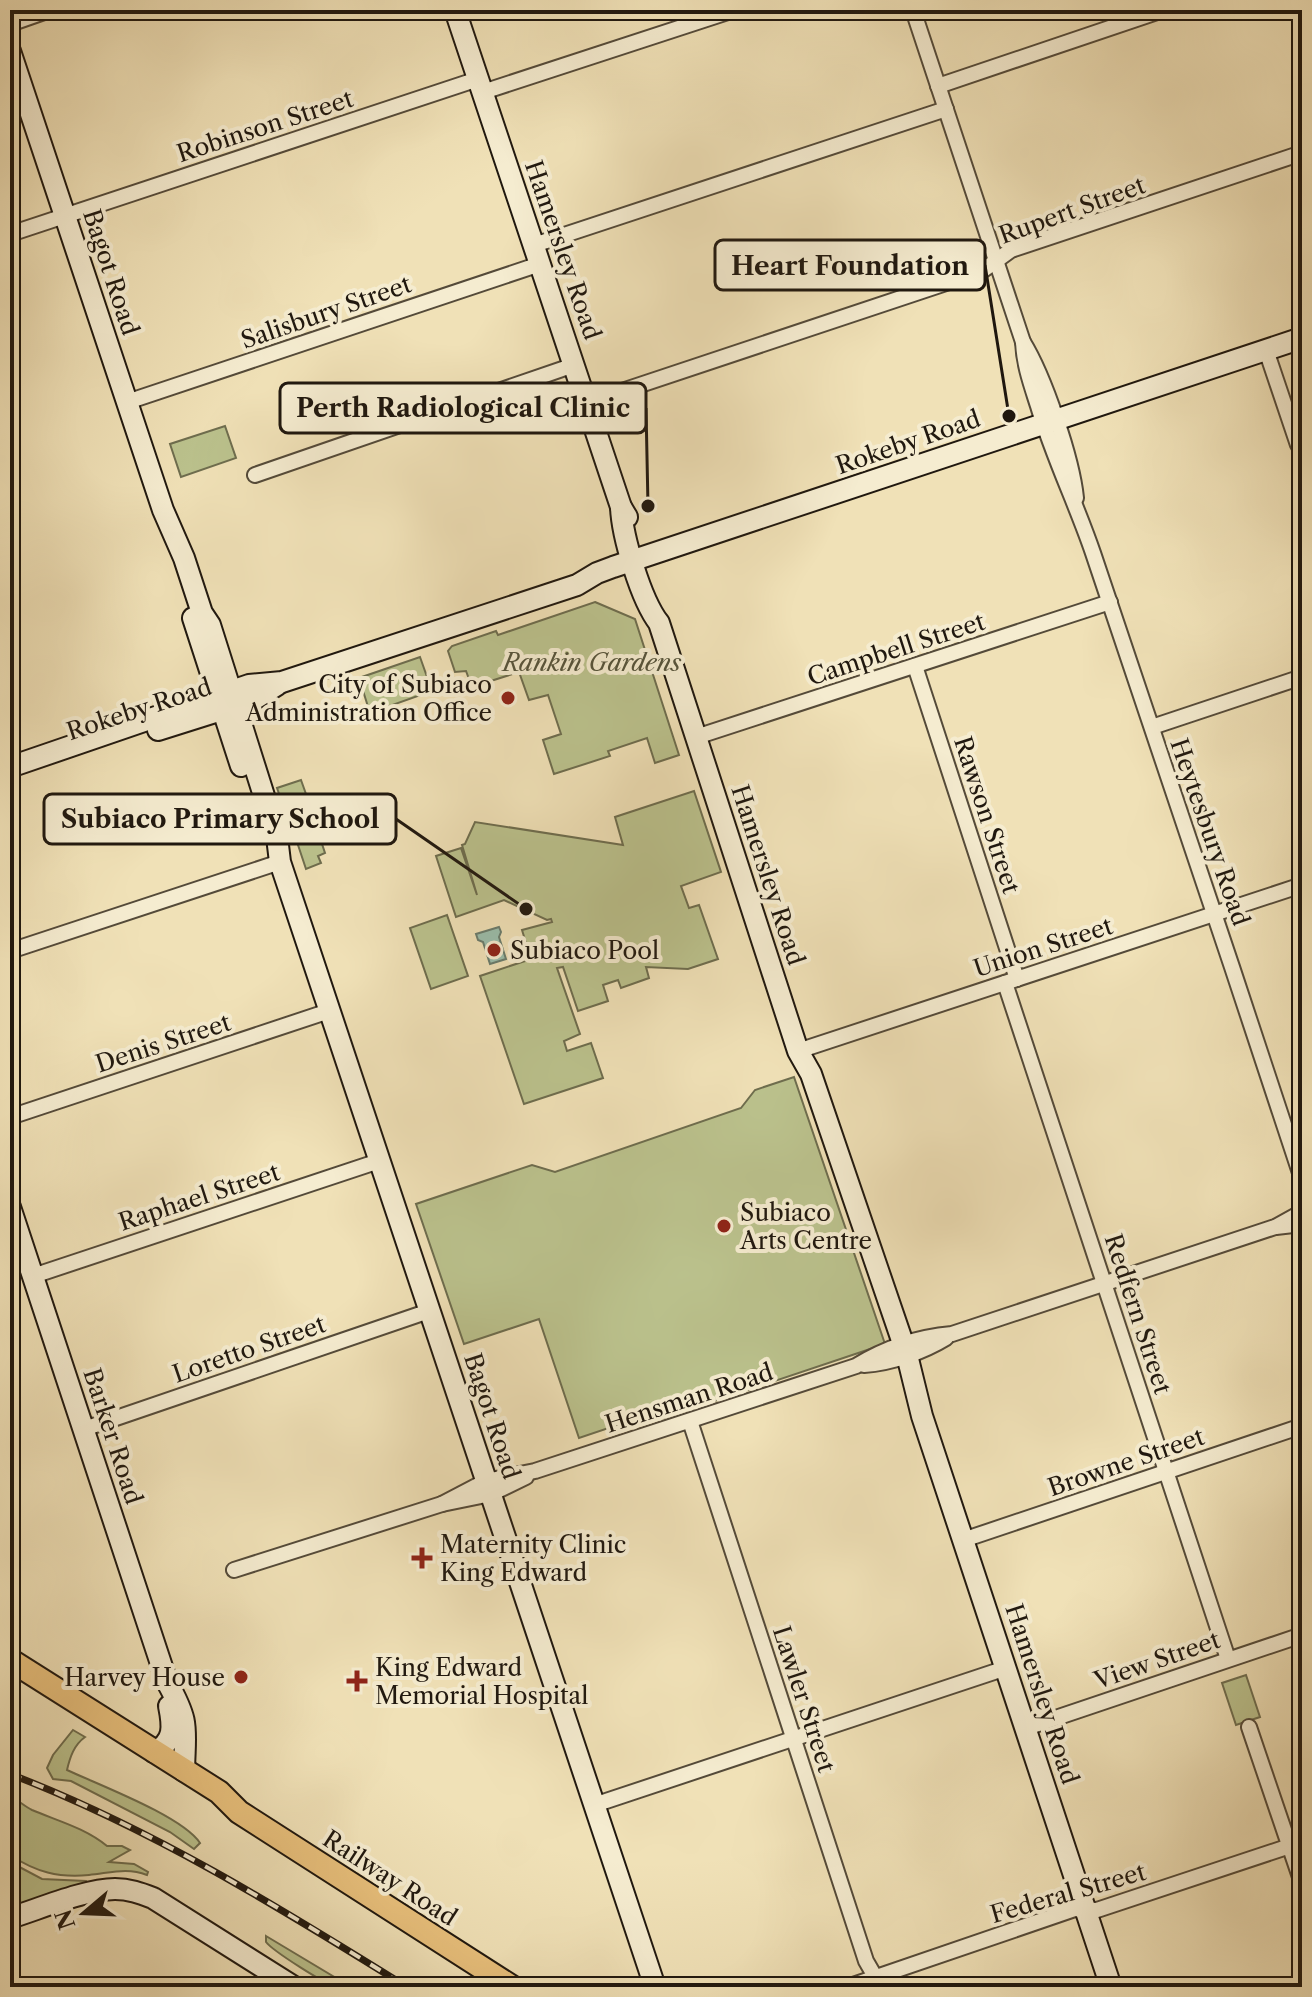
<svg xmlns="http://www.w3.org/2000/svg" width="1312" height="1997" viewBox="0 0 1312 1997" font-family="'Libre Caslon Text',serif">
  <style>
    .green { fill: #bbc28d; stroke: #6e6d4e; stroke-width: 2 }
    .water { fill: #9abeac; stroke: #697c6d; stroke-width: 2 }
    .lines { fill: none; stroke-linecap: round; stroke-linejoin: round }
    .street-casing { stroke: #544a39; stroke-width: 18 }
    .secondary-casing { stroke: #20180f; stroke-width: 24 }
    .primary-casing { stroke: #20180f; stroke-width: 26 }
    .street { stroke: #f5ecd0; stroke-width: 14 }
    .secondary { stroke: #f5ecd0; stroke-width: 20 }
    .primary { stroke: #e8c07c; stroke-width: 22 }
    .rail-casing { stroke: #20180f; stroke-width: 7 }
    .rail { stroke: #f5ecd0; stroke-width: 4; stroke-dasharray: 12; stroke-linecap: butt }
    .poi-dot { fill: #8f2418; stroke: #f5ecd0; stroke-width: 3 }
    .labels { text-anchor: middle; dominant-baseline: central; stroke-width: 8; stroke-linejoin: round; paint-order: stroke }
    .street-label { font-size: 24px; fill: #20180f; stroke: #f5ecd0 }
    .park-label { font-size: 24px; font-style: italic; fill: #56543b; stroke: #f5ecd0 }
    .poi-label { font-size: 24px; fill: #20180f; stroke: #f5ecd0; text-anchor: start }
    .leader { fill: none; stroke: #20180f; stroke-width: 3 }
    .callout-dot { fill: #20180f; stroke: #f5ecd0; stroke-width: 3 }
    .callout { fill: #f5ecd0; stroke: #20180f; stroke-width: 3 }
    .callout-label { font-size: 26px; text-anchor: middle; font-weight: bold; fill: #20180f }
  </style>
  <rect width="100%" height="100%" fill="#f0e1b7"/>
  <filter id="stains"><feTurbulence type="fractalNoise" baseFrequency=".0025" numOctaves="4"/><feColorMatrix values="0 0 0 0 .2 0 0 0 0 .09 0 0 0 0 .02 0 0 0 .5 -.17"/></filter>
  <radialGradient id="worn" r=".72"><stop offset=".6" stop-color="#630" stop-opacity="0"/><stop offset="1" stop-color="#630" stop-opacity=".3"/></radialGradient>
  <g class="green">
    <path d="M225,426L236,458L181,477L170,444Z"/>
    <path d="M595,602L635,619L679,755L655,763L647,738L608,751L610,756L554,774L543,740L561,734L548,695L529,700L519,672L472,687L466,671L455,672L448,651L452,646L496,631L498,635Z"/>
    <path d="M420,657L432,691L370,713L359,678Z"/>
    <path d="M301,780L317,825L293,834L277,788Z"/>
    <path d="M694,791L721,872L681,886L689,908L699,905L718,959L688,969L646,967L649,978L621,988L618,980L603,985L608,1001L578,1011L563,967L557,968L580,1034L564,1041L567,1051L591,1043L603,1078L524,1104L480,976L531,959L522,930L552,922L551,919L547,920L504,900L456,917L436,856L461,848L477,895L462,845L465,844L475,822L623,845L615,817Z"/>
    <path d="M319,835L325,853L318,856L321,863L306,869L297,842Z"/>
    <path d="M447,915L468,976L431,989L410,928Z"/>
    <path d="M794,1077L885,1344L661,1419L650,1414L579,1438L539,1319L464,1344L416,1204L532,1165L555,1172L741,1108L755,1090Z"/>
    <path d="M1246,1675L1260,1717L1236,1725L1222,1683Z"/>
    <path d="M73,1730L85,1737C74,1745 70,1757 67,1770C99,1785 182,1816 200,1843L194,1849L170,1832L71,1781L53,1779L47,1768L53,1755Z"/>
    <path d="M10,1796C18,1800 24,1806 32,1810C58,1821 85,1828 107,1846H122L130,1850L109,1862L134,1864L148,1872L147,1875C127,1867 110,1873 89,1875C58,1878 36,1872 10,1855Z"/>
    <path d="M10,1862L42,1879L86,1881L89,1884L10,1907Z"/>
    <path d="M266,1936L351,1987C346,1987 342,1988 337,1987C326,1985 273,1951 266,1942Z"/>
  </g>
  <path class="water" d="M499,927L501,932L499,937L506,959L490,964L483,942L478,940L476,934Z"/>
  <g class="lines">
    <g class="street-casing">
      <g id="street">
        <path d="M913,10L1023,342C1044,376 1072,458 1076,498"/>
        <path d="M10,24L50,10"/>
        <path d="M938,86L1163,10"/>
        <path d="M483,92L734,10"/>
        <path d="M10,234L478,79"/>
        <path d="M534,245L946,109"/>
        <path d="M1023,342C1024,365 1031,384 1038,406C1053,457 1076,503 1093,553C1163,759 1232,966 1300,1173L1302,1195"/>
        <path d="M1266,350L1298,445"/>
        <path d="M127,402L540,264"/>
        <path d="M586,403L982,271L1011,250L1302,153"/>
        <path d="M255,475L574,365"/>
        <path d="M915,666L1017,979"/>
        <path d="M1152,727L1302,677"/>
        <path d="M696,737L1110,602"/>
        <path d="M10,951L280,862"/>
        <path d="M1005,983L1228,1659"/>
        <path d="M798,1051L1302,885"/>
        <path d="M10,1117L329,1011"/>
        <path d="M1276,1227L1302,1224"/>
        <path d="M33,1276L379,1161"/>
        <path d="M864,1365C892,1363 923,1352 946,1338"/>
        <path d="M690,1421L866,1961L881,1987"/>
        <path d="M84,1429L429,1311"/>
        <path d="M442,1504L486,1481L535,1471L856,1366C885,1348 918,1337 952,1334L1275,1227L1302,1212"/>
        <path d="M963,1540L1302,1426"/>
        <path d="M234,1570L442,1504L491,1494L526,1477"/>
        <path d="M1249,1727L1302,1883"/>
        <path d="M1026,1728L1302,1635"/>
        <path d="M594,1805L1006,1668"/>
        <path d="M847,1987L1075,1909L1097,1910L1302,1842"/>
      </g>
    </g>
    <g class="secondary-casing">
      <g id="secondary">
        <path d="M455,10L621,507L627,517"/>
        <path d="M10,51L163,510L184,558L202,613L210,625L277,837L280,862L655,1987"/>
        <path d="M621,507C622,536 641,600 659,623L798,1051L811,1074L907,1355L922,1416L1111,1987"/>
        <path d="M193,618L241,766"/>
        <path d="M158,730L253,700L277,685"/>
        <path d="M10,767L249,685L282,682L577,585L597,573L613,567L1302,338"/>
        <path d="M10,1207L167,1682C190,1723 185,1727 184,1771"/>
        <path d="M154,1752C175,1742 173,1726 169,1706"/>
        <path d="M10,1918C39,1909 86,1889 115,1889C129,1889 140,1893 153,1898L294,1987"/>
      </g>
    </g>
    <g class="primary-casing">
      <path id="primary" d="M10,1660L219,1792L239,1812L512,1987"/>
    </g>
    <use href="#street" class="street"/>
    <use href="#secondary" class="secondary"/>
    <use href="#primary" class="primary"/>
    <g class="rail-casing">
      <path id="rail" d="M10,1774C151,1828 280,1908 407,1987"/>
    </g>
    <use href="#rail" class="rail"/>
  </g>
  <g class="poi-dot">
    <circle cx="508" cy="698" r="8"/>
    <circle cx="494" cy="950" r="8"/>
    <circle cx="724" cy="1226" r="8"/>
    <path d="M418 1546h8v8h8v8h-8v8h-8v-8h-8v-8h8z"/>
    <circle cx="241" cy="1677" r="8"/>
    <path d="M353 1669h8v8h8v8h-8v8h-8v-8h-8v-8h8z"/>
  </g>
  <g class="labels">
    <g class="street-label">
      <text transform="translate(265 126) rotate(-18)">Robinson Street</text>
      <text transform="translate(1072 210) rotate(-20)">Rupert Street</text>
      <text transform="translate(563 250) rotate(71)">Hamersley Road</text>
      <text transform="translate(111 272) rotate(72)">Bagot Road</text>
      <text transform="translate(326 312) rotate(-19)">Salisbury Street</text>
      <text transform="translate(908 442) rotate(-19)">Rokeby Road</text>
      <text transform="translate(896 649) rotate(-18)">Campbell Street</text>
      <text transform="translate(139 709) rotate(-18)">Rokeby Road</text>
      <text transform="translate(987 815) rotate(72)">Rawson Street</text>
      <text transform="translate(1210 832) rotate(71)">Heytesbury Road</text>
      <text transform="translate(768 875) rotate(72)">Hamersley Road</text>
      <text transform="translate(1043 947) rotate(-18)">Union Street</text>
      <text transform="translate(163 1043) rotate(-18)">Denis Street</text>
      <text transform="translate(199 1197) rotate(-18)">Raphael Street</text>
      <text transform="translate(1138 1314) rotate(72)">Redfern Street</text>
      <text transform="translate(249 1349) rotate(-19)">Loretto Street</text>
      <text transform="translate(689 1398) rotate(-18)">Hensman Road</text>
      <text transform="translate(492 1416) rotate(72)">Bagot Road</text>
      <text transform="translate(113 1436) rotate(72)">Barker Road</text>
      <text transform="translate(1126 1462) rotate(-19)">Browne Street</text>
      <text transform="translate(1157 1660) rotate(-19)">View Street</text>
      <text transform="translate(1042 1694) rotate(72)">Hamersley Road</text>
      <text transform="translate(804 1699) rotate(72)">Lawler Street</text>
      <text transform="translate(390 1878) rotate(33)">Railway Road</text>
      <text transform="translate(1068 1893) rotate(-16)">Federal Street</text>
    </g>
    <g class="park-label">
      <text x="592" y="662">Rankin Gardens</text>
    </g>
    <g class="poi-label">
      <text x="492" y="684" text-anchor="end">City of Subiaco<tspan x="492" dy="28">Administration Office</tspan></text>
      <text x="510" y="950">Subiaco Pool</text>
      <text x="740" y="1212">Subiaco<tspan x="740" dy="28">Arts Centre</tspan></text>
      <text x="440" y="1544">Maternity Clinic<tspan x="440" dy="28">King Edward</tspan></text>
      <text x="375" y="1667">King Edward<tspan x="375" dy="28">Memorial Hospital</tspan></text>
      <text x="225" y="1677" text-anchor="end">Harvey House</text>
    </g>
  </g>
  <path class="leader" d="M1009 416L985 265M648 506L646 408M526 909L396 819"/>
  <g class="callout-dot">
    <circle cx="1009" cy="416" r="8"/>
    <circle cx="648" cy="506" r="8"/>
    <circle cx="526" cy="909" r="8"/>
  </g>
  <g class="callout">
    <rect x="715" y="240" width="270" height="50" rx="8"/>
    <rect x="280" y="383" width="366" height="50" rx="8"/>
    <rect x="44" y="794" width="352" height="50" rx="8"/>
  </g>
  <g class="callout-label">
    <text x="850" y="275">Heart Foundation</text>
    <text x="463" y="417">Perth Radiological Clinic</text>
    <text x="220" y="828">Subiaco Primary School</text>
  </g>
  <rect width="1312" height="1997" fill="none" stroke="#f0e1b7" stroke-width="40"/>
  <rect x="12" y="12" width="1288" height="1973" fill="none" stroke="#20180f" stroke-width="4"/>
  <rect x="20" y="20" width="1272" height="1957" fill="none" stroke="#20180f" stroke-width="2"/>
  <g transform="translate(84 1913) rotate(251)" stroke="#f5ecd0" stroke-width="6" paint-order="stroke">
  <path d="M0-6L14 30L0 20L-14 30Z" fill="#20180f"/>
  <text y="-12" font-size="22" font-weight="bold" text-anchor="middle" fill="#20180f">N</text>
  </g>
  <rect width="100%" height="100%" filter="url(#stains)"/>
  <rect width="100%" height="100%" fill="url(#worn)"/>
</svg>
